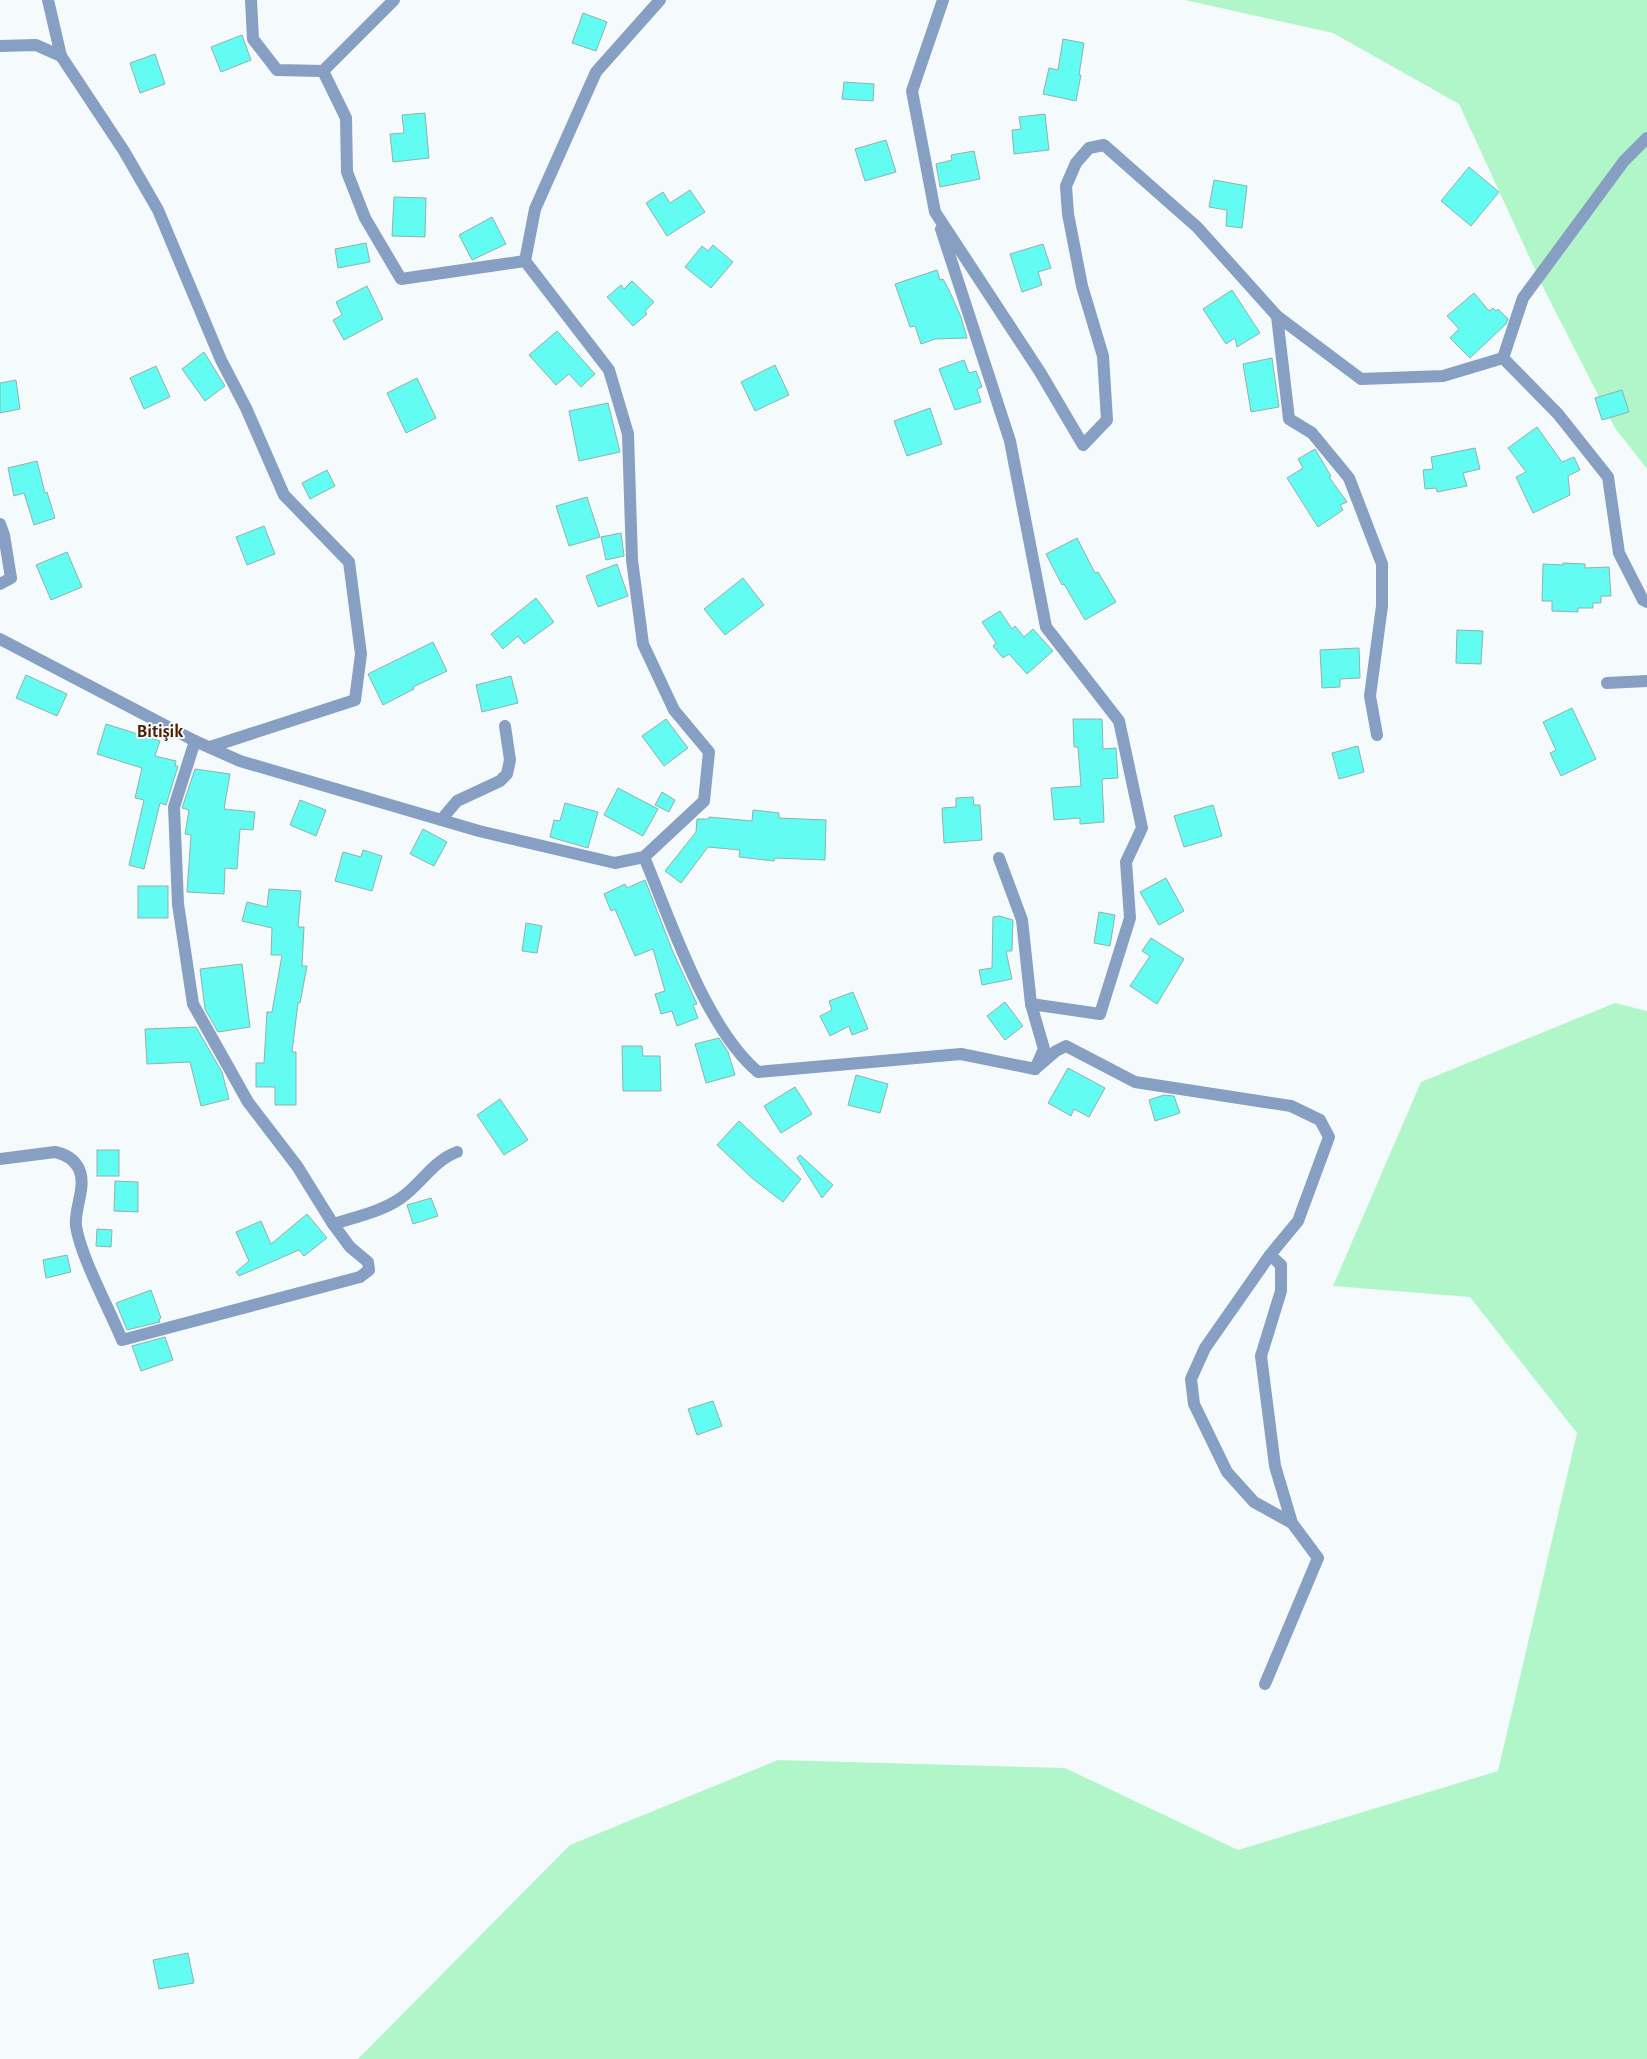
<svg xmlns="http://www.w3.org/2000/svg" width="1647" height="2059" viewBox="0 0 1647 2059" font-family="'Alegreya Sans',sans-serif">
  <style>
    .green { fill: #b0f6c8 }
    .building { fill: #63fcf2; stroke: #91b1ae }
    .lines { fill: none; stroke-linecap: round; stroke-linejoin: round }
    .minor { stroke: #879fc2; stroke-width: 12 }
    .labels { text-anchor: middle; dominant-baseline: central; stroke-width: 4; stroke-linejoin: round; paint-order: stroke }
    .quarter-label { font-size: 18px; font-weight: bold; fill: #4c1f00; stroke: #f5fbfd }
  </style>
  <rect width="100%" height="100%" fill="#f5fbfd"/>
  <g class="green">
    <path d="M1185,0H1647V469L1615,428L1544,289L1459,104L1333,33Z"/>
    <path d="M1615,1003L1647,1011V2059H358L570,1845L778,1760L1065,1768L1238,1850L1498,1771L1577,1433L1470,1297L1333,1286L1421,1082Z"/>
  </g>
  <g class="building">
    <path d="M583,13L607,22L596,51L572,43Z"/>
    <path d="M242,35L251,60L221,72L211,47Z"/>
    <path d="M1063,39L1084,43L1079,75H1081L1076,101L1043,94L1049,68L1058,70Z"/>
    <path d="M155,54L165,84L140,93L130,63Z"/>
    <path d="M844,82L874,84L873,101L842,99Z"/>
    <path d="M425,113L429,158L393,162L390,134L404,133L402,115Z"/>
    <path d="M1045,114L1049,150L1014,154L1012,130L1021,129L1019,117Z"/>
    <path d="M886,140L896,172L865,181L855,149Z"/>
    <path d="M974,151L980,179L940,187L936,164L952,160L951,155Z"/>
    <path d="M1469,167L1499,192L1471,226L1441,201Z"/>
    <path d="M1214,180L1247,186L1242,228L1226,226L1227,210L1209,207Z"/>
    <path d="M690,190L705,212L667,236L646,203L663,192L670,203Z"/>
    <path d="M394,197L426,198L425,237L392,236Z"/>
    <path d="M492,217L506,244L472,260L459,235Z"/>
    <path d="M366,243L370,262L338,268L335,249Z"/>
    <path d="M1043,244L1051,268L1038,272L1042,285L1022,292L1010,254Z"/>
    <path d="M713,245L733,262L711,288L685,267L702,246L708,251Z"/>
    <path d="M937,270L940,280L943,279L949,290L961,317L967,338L935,339L921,344L915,326L910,327L895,284Z"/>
    <path d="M632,281L654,302L645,311L647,314L633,326L607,297L621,285L624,289Z"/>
    <path d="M367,286L383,319L344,340L333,320L342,315L336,302Z"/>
    <path d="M1232,290L1260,333L1237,347L1235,338L1226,344L1203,309Z"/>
    <path d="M1474,293L1489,311L1493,308L1496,311L1498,309L1508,319L1506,324L1470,358L1450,338L1459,329L1447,316Z"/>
    <path d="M557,331L595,374L581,387L569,374L556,385L529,355Z"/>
    <path d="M204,352L225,386L205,401L182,369Z"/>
    <path d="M1272,358L1279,407L1251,412L1243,364Z"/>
    <path d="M964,360L969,373L976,371L982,387L977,389L981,402L955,410L939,369Z"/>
    <path d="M775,365L789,395L755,411L741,382Z"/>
    <path d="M156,366L170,397L144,409L130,378Z"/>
    <path d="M417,378L436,418L406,433L387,393Z"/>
    <path d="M16,380L20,409L0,413V383Z"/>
    <path d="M1622,390L1629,412L1602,420L1595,398Z"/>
    <path d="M608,403L620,452L579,461L569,411Z"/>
    <path d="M930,408L942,444L907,456L894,421Z"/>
    <path d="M1537,427L1562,462L1574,457L1580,470L1568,476L1570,495L1533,513L1516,477L1526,472L1508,448Z"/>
    <path d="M1475,448L1480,469L1463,473L1467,486L1437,492L1436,488L1425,489L1423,470L1433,469L1431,457Z"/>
    <path d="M1315,449L1331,476L1329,477L1347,502L1340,505L1343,510L1318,527L1287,478L1303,468L1298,459Z"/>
    <path d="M37,461L45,493L47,492L55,518L34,525L24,493L14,496L8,468Z"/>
    <path d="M327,470L335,486L310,499L302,483Z"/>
    <path d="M587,497L600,537L569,546L556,506Z"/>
    <path d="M264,526L275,554L247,565L236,537Z"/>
    <path d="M621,533L624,556L606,560L601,537Z"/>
    <path d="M1077,538L1095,573L1098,572L1116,602L1085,620L1064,584L1062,585L1046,554Z"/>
    <path d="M67,552L82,587L51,600L36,565Z"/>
    <path d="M1563,563L1585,564V568L1609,567L1611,596H1601V603H1593V608H1578V612L1552,611V601H1542L1543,564L1563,565Z"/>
    <path d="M617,564L628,596L598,607L586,576Z"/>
    <path d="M743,578L764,605L725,635L704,609Z"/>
    <path d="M536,598L554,622L524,644L518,636L503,649L491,634Z"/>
    <path d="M1000,611L1012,629L1015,626L1024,637L1033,629L1053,651L1027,674L1009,654L1003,658L993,646L996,643L982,622Z"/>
    <path d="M1457,630L1483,631L1481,664L1456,663Z"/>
    <path d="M433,642L447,671L413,687L414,689L383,705L368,674Z"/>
    <path d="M1359,648L1360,678L1340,679V687L1322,688L1320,650Z"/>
    <path d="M26,675L67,694L57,716L16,698Z"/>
    <path d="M511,676L518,703L482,712L476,685Z"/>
    <path d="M1572,708L1596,759L1561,776L1550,753L1556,750L1543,722Z"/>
    <path d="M666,719L688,748L664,766L642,736Z"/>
    <path d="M1073,719H1102L1103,749L1116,748L1118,778L1102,779L1104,822L1080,824V818L1054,820L1051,788L1081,786L1078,747H1074Z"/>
    <path d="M106,724L160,741L155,756L176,761L175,766H178L166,805L160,803L144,869L129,865L144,800L135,798L142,768L97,754Z"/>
    <path d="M1358,746L1364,772L1339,779L1332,753Z"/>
    <path d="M195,769L230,774L224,809L255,812L253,830L240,829L237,869L225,868L224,894L187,892L191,835L185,834L189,810L182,808Z"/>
    <path d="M618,788L658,809L643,836L604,815Z"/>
    <path d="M662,792L675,800L669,812L655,805Z"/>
    <path d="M973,797L974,805H980L982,840L944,843L942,808L956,807V798Z"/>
    <path d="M300,800L326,810L316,836L290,825Z"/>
    <path d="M565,803L598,812L588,848L550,837L554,820L560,821Z"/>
    <path d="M1213,805L1222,836L1184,847L1174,816Z"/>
    <path d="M753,810L779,813V818L826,820L825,860L775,858L774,861L739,857L740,850L708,847L681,883L665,871L696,832L697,819H709V817L752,821Z"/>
    <path d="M423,829L447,842L434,866L410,854Z"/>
    <path d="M363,850L382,856L372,891L335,881L343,852L361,857Z"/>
    <path d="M1166,878L1184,911L1159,925L1140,892Z"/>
    <path d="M645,880L673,952L697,1004L693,1005L698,1018L677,1026L672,1011L661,1014L655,994L665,991L653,949L635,956L615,909L611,911L604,894L625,884L627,888Z"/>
    <rect x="138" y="886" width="30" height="32"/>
    <path d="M269,889L301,891L298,927H304L302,966H307L300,1003H298L292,1052H296V1105H275V1087H256V1063H264L267,1012H272L282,955H271L272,928L242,921L247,902L267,907Z"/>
    <path d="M1099,912L1115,915L1110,946L1094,943Z"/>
    <path d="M999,916L1013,920L1012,951H1006L1012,979L982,985L979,970L992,968L993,917Z"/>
    <path d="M526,923L542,926L537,953L522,951Z"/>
    <path d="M1151,938L1184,959L1157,1004L1130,986L1150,956L1142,951Z"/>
    <path d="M242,964L250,1027L218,1032L205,1009L200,969Z"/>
    <path d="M853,992L868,1029L852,1035L849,1026L830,1036L820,1016L832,1010L829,1001Z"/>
    <path d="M1005,1002L1023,1026L1005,1040L987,1016Z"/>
    <path d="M196,1027L222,1072L229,1099L201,1106L190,1062L147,1064L145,1029Z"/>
    <path d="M719,1038L728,1052L735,1075L706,1083L695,1044Z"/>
    <path d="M622,1046H642L643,1056H660L661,1091H623Z"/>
    <path d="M1068,1068L1105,1088L1089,1117L1074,1109L1071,1116L1048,1103Z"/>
    <path d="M856,1075L888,1084L880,1113L848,1105Z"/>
    <path d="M795,1087L812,1114L781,1133L764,1106Z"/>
    <path d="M1164,1095L1174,1096L1180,1113L1155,1121L1149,1100Z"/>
    <path d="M500,1099L528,1140L504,1155L477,1115Z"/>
    <path d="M739,1121L801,1179L783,1202L753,1179L717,1145Z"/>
    <rect x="97" y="1150" width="22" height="26"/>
    <path d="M800,1155L833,1185L822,1198L797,1158Z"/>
    <path d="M115,1181L138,1182V1212L114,1211Z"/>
    <path d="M431,1198L438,1216L413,1224L407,1205Z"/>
    <path d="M307,1214L327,1238L304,1256L299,1250L239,1276L236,1272L249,1261L236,1232L261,1221L271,1244Z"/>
    <path d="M97,1229L112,1230L111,1247L96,1246Z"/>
    <path d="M67,1255L71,1272L46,1278L43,1260Z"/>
    <path d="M151,1290L161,1318L159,1319L160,1322L127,1330L116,1303Z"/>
    <path d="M165,1337L173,1360L141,1371L132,1346Z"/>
    <path d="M713,1401L722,1426L697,1435L688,1409Z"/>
    <path d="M188,1953L194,1983L159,1989L153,1960Z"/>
  </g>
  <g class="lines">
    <g class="minor">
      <path d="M48,0L61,56L124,151L158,210L221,360L246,408L284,495L349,562L361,654L355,700L210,747"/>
      <path d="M251,0L253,39L277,70L323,71L346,118L347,172L365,218L401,279L525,261"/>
      <path d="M943,0L912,91L935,212L1040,372L1083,445L1107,420L1103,356L1082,286L1068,214L1066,186L1076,163L1089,148L1104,145L1197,227L1277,316L1361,379L1443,376L1503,358"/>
      <path d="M0,46L36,45L61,56"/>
      <path d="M323,71L394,0"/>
      <path d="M941,229L1010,441L1046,627L1119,721L1142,828L1126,862L1130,918L1100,1014L1031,1004L1022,920L999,858"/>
      <path d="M1277,316L1289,419L1312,433L1349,478L1382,564V606L1370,696L1377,735"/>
      <path d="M1503,358L1558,414L1608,477L1619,553L1643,600L1647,602"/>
      <path d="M1503,358L1523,298L1624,161L1647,138"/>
      <path d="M0,524L4,535L11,578L0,584"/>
      <path d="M0,639L195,741L240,761L479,831L615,863L644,857L704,801L709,752L674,710L643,644L632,560L628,434L609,370L525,261L535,209L596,72L660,0"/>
      <path d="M1607,683L1647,681"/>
      <path d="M441,820L457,801L500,781L507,774L510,760L505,726"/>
      <path d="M644,857C671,921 705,1027 758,1072L961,1054L1035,1069L1044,1049L1031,1004"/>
      <path d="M1035,1069L1056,1051L1066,1046L1135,1082L1291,1106L1320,1120L1329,1137L1298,1221L1270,1255L1205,1348L1191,1379L1194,1404L1227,1472L1254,1502L1292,1523"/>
      <path d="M0,1159L55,1152C65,1154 74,1159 79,1169C87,1187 74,1208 76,1226C81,1258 109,1308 122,1340L360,1277L369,1270L368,1262L350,1247L333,1224L297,1166L248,1102L193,1004L178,904L174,807L195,741"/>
      <path d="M333,1224C355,1217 381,1212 401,1198C422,1183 433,1161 457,1152"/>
      <path d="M1265,1684L1318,1558L1292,1523L1275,1466L1261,1356L1281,1291V1265L1270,1255"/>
    </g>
  </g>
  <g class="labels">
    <g class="quarter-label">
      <text x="160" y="732">Bitişik</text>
    </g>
  </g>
</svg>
